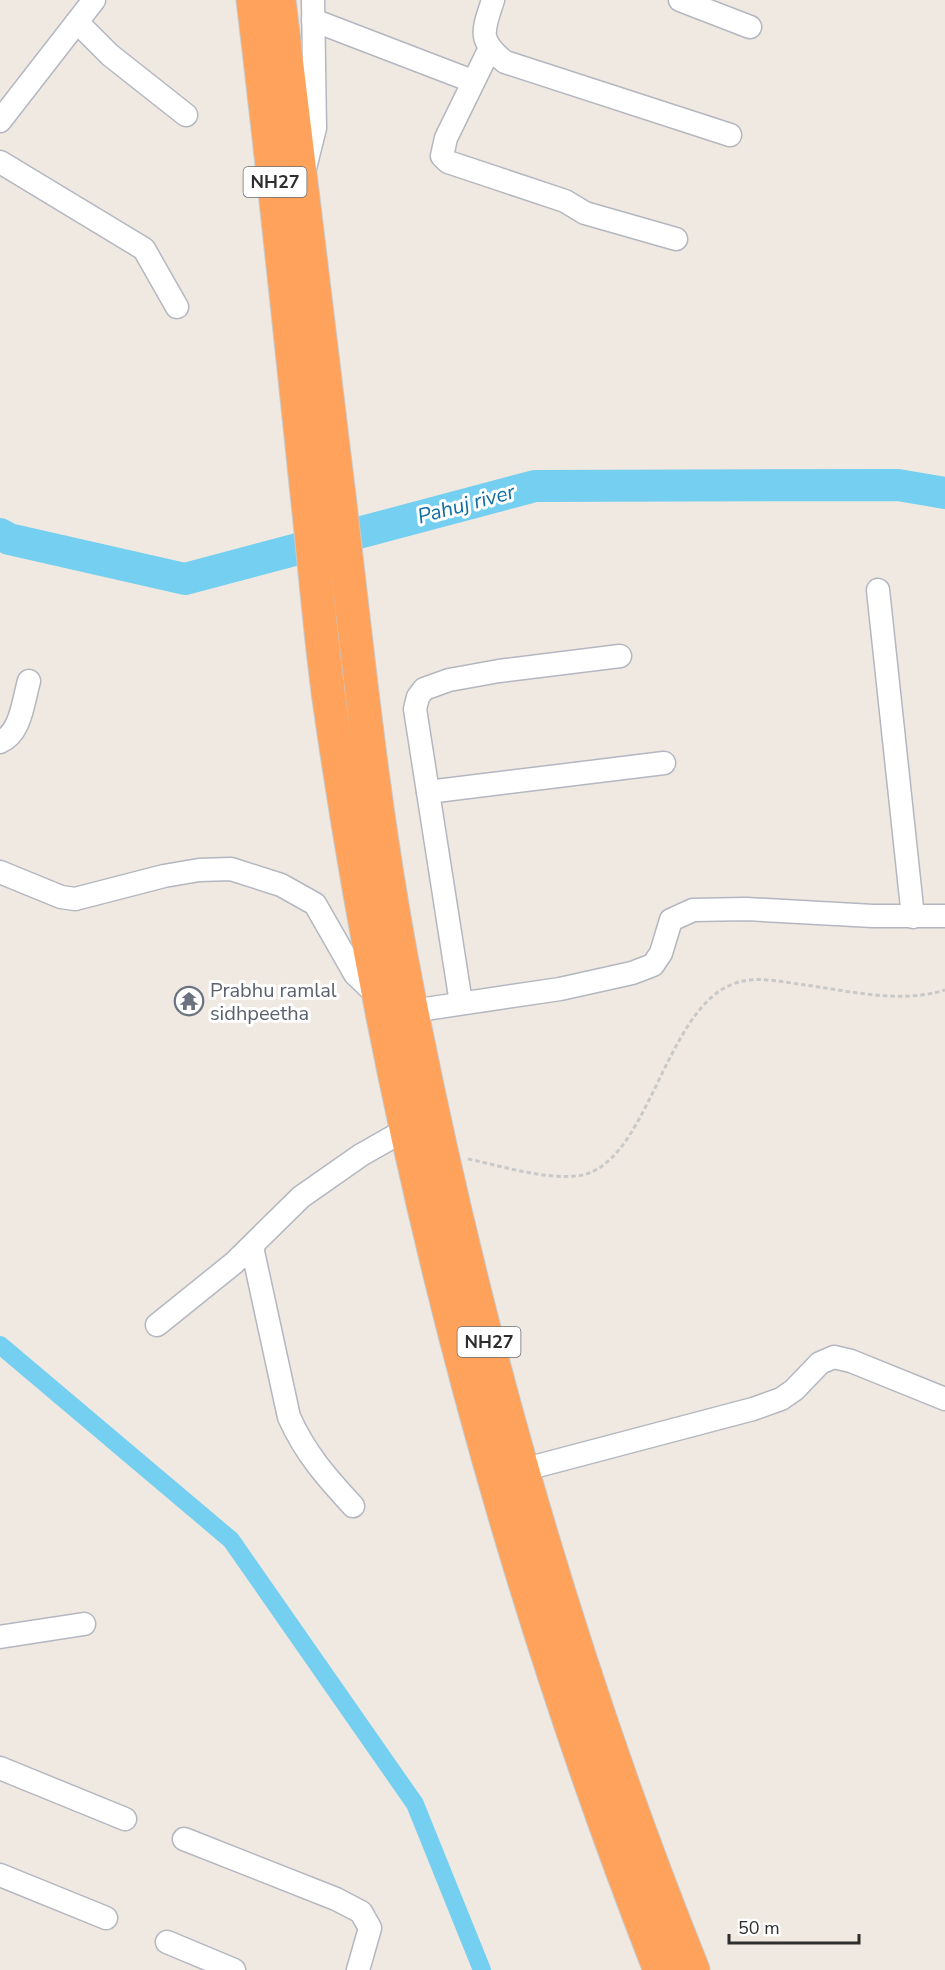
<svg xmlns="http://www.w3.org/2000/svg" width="945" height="1970" viewBox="0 0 945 1970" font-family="'Nunito Sans',sans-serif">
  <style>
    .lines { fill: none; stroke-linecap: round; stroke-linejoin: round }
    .canal { stroke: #75cff0; stroke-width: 18 }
    .river { stroke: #75cff0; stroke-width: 32 }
    .minor-casing { stroke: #b4b7c1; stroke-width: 25 }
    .highway-casing { stroke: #c9c9c9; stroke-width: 35 }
    .path { stroke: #c9c9c9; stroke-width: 3; stroke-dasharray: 4.5 3; stroke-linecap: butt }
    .minor { stroke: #fff; stroke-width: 22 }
    .highway { stroke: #ffa35c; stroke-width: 33 }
    .labels { text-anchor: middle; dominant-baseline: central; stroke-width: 6; stroke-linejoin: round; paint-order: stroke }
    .shield { fill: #fff; stroke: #6d6d6d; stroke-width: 1.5 }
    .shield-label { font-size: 18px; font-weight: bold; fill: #2e2e2e }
    .worship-label { font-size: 20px; fill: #5b616d; stroke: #fff; text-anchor: start }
    .water-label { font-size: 21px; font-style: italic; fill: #0d6fa3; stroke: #fff }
  </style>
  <rect width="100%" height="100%" fill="#efe9e1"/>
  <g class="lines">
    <path class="canal" d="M0,1345L231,1540L415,1804L482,1970"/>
    <path class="river" d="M0,534L9,539L185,579L535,486L898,485L945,493"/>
    <g class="minor-casing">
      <g id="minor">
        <path d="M493,0C483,31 477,40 505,62L730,135"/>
        <path d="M680,0L750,27"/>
        <path d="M313,20L472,81"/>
        <path d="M77,22L110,55L186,115"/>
        <path d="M489,50L446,138L442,156L448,162L565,201L585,213L676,239"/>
        <path d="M0,121L94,0"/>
        <path d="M0,162L144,249L177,307"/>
        <path d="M305,168L315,128L313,0"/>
        <path d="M878,590L913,917"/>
        <path d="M0,742C21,733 23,702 29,681"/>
        <path d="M428,792L664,763"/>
        <path d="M0,872L61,897L75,899L164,876L199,870L231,869L281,885L315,904L355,974L379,997"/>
        <path d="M461,1003L415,709L418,697L424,689L449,680L499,671L620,656"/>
        <path d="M412,1011L560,989L632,973L653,965L661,953L671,920L693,910L746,909L873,916H945"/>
        <path d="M252,1247L289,1417C305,1453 327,1478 353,1506"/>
        <path d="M157,1325L234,1263L301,1197L361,1155L405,1130"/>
        <path d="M522,1470L753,1409L781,1399L794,1390L820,1363L834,1357L851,1361L945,1399"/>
        <path d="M0,1637L84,1624"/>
        <path d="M0,1768L125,1819"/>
        <path d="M184,1839L336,1899L361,1912L370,1928L358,1970"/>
        <path d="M0,1875L106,1918"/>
        <path d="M167,1942L234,1970"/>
      </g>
    </g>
    <g class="highway-casing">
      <g id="highway">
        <path d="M253,0C273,165 290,329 307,494C315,565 320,636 330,706C392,1138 501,1564 660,1970"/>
        <path d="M279,0C299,168 320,336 340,504C358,658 374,814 403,967C468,1306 564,1650 693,1970"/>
      </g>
    </g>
    <path class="path" d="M468,1159C503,1166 540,1179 576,1176C648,1170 663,1010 733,984C755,975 782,982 805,985C850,991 901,1004 945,990"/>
    <use href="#minor" class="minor"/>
    <use href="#highway" class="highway"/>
  </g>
  <defs>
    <g id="temple-ring" transform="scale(1.5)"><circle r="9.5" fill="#fff" stroke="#6b7280" stroke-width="1.5"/><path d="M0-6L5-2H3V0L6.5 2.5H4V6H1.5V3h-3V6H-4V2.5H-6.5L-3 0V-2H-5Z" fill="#6b7280"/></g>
  </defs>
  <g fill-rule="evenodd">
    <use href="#temple-ring" x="189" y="1001"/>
  </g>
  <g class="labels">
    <g class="shield">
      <rect x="243.5" y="167" width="63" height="30" rx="4.5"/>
      <rect x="457.5" y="1327" width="63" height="30" rx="4.5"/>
    </g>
    <g class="shield-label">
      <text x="275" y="182">NH27</text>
      <text x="489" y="1342">NH27</text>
    </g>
    <g class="worship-label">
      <text x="210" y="990">Prabhu ramlal<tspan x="210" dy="23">sidhpeetha</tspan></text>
    </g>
    <g class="water-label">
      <text transform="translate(466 504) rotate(-15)">Pahuj river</text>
    </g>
  </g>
  <path d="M729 1934v9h130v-9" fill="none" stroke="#2e2e2e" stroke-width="3"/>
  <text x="738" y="1934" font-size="18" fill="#2e2e2e" stroke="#ffffff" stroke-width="4.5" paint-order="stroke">50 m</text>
</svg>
